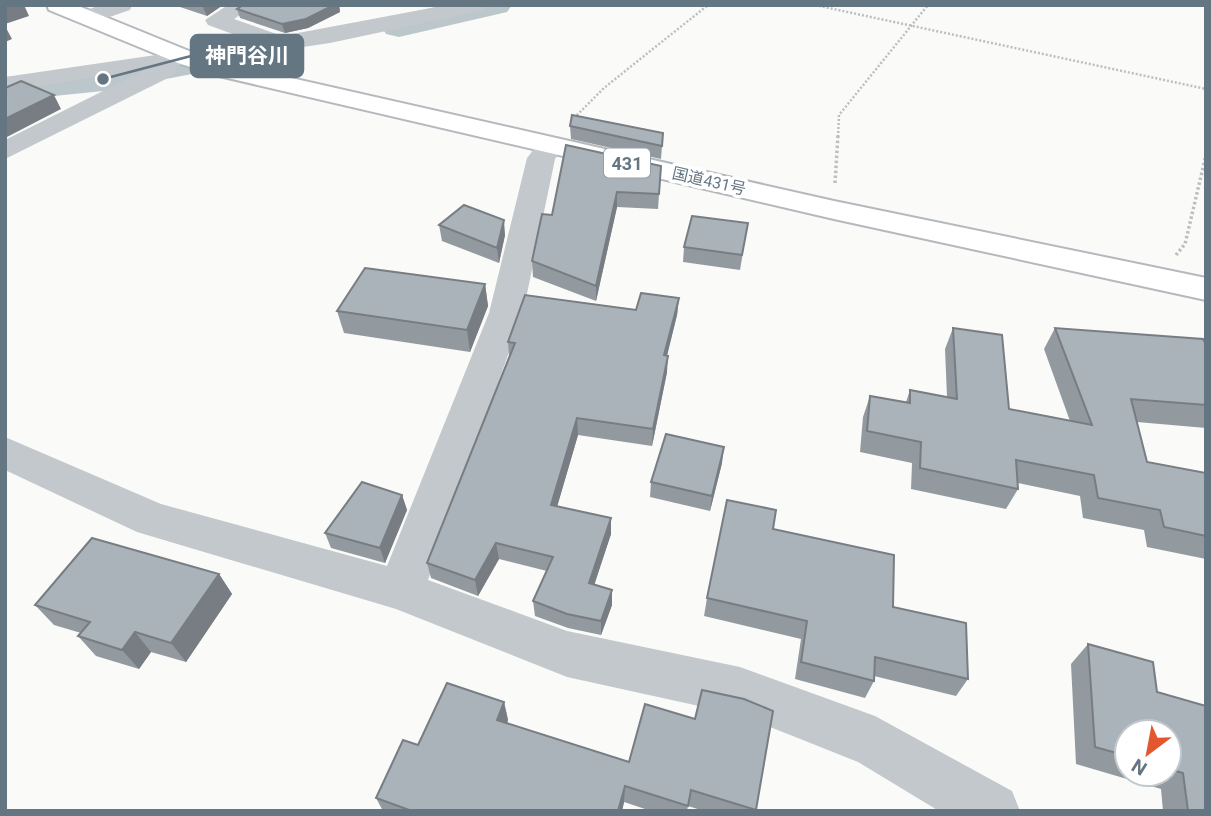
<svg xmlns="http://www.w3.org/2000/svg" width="1211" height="816" viewBox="0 0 1211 816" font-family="Roboto,'Noto Sans JP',sans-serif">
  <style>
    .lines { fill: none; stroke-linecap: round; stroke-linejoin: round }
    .river { fill: #bbc7cb; fill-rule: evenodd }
    .highway-casing { stroke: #b4b9bd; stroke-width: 4 }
    .path-far1 { stroke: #bbbfc2; stroke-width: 2.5; stroke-dasharray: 2 2; stroke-linecap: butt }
    .path { stroke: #bbbfc2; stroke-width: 3.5; stroke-dasharray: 2.5 2.5; stroke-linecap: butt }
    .street { fill: #c3c8cc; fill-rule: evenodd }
    .highway { fill: #fff; fill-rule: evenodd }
    .wall { fill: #929a9f; fill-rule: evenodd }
    .shaded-wall { fill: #777d82 }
    .building { fill: #aab3b9; stroke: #777d82; stroke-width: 2 }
    .labels { text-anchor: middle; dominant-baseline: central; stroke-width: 7; stroke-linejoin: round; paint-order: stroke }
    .far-street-label { font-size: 16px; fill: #657683; stroke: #fff }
    .shield { fill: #fff; stroke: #939fa8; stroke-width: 2 }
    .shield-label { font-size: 18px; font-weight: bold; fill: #657683 }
    .leader { fill: none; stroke: #657683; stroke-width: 2.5 }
    .callout-dot { fill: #657683; stroke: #fff; stroke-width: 2.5 }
    .callout { fill: #657683; stroke: #657683; stroke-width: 2.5 }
    .callout-label { font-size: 21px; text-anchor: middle; font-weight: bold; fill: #fff }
  </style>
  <rect width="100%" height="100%" fill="#fafaf8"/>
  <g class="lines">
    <g class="river">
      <path d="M445,5H512L507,12L399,37L386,34L381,26L386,18Z"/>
      <path d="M263,39L276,42L282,50L276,58L103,91L5,101L6,77L103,67Z"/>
    </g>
    <g class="highway-casing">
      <path id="highway" d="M47,5H76L194,53L234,65L834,201L1206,278V300L834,219L219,76L178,63L49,10Z"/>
    </g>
    <g class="path-far1">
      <path d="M815,5L1206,89"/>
      <path d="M574,118L604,88L708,5"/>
      <path d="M838,137L839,115L928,5"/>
    </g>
    <g class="path">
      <path d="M835,183L838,135"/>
      <path d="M1176,255L1185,244L1206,155"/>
    </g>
    <g class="street">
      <path d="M101,5H132L130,10L86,25L75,18L78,13Z"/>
      <path d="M228,5H255L234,19L282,36L447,5H490L480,11L330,43L174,66L177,70L174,75L5,159V140L145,70L5,91V77L252,41L208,25L205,20Z"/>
      <path d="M551,138L561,140L565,146L555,159L523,313L428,580L567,631L740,667L875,716L1012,791L1020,811H939L858,762L740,715L567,677L396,609L137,532L5,470V437L161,504L387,566L489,313L527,158L541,140Z"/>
    </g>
    <use href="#highway" class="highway"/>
  </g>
  <g class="wall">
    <path d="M174,5H223L207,16Z"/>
    <path d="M243,5H339L340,12L308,28L285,33L240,18L237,9Z"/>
    <path d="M570,126L663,133L661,159L571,139Z"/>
    <path d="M661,166L658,209L617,207L596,301L533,277L532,261L552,215Z"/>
    <path d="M748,223L740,270L683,262L684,247Z"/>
    <path d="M439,225L505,235L499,263L442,241Z"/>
    <path d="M485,284L488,306L470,352L344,333L337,311Z"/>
    <path d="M679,298L677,315L667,355V372L652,446L578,435L557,506L611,518V534L594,584L612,605L601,635L568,628L535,616L533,601L547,571L499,559L478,596L431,578L427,563L509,356L508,342Z"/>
    <path d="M953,328L1009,409L1070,421L1044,349L1055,328L1206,344V428L1137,422L1147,462L1206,473V559L1147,547L1144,530L1083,518L1080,496L1018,483V489L1006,509L911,489L912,463L860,452L863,417L870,396L906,402L910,390L947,397L945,349Z"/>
    <path d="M722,463L710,511L650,497L651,482Z"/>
    <path d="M402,495L407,510L385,563L331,548L325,533Z"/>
    <path d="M773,529L893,607L968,679L956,696L874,676V681L865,698L795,679L801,639L704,616L707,598Z"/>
    <path d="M219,574L232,594L186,662L151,652L139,669L96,656L78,636L81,633L54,625L35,605Z"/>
    <path d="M1088,644L1157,692L1206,811H1163L1161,789L1076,764L1071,664ZM1127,732H1169V774H1127Z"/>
    <path d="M504,702L508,720L507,723L629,762L695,719L773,711L756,811H704L688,806L687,811H651L624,802L622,811H383L376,798L418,745Z"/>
  </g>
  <g class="shaded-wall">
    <path d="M17,5H24L29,16L5,24V9Z"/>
    <path d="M206,5H223L207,16L203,7Z"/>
    <path d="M334,5H339L340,12L308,28L285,33L282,24Z"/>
    <path d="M5,26L12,39L5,42Z"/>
    <path d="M54,95L61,109L5,138V119Z"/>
    <path d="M617,192V207L596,301V286Z"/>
    <path d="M504,220L505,235L499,263L497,248Z"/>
    <path d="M485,284L488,306L470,352L467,330Z"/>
    <path d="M679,298L677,315L663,372L664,355Z"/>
    <path d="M668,356L667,372L652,446L653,429Z"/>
    <path d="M577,418L578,435L553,521L551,505Z"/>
    <path d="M724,447L722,463L710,511L712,496Z"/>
    <path d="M402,495L407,510L385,563L380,548Z"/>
    <path d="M611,518V534L590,598L589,583Z"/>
    <path d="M496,543L499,559L478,596L475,580Z"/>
    <path d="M219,574L232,594L186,662L171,643Z"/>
    <path d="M612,590V605L601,635V621Z"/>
    <path d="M135,632L151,652L139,669L122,650Z"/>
    <path d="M504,702L508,720L501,737L497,720Z"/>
    <path d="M625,786L624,802L622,811H618Z"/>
  </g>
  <g class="building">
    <path d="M5,5H17L5,9Z"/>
    <path d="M243,5H334L306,19L282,24L237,9Z"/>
    <path d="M21,81L54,95L5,119V88Z"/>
    <path d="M572,115L663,133L662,146L570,126Z"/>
    <path d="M566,145L661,166L659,194L617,192L596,286L532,261L542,214L552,215Z"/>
    <path d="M464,205L504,220L497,248L439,225Z"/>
    <path d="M692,216L748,223L742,255L684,247Z"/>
    <path d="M365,268L485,284L467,330L337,311Z"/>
    <path d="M641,293L679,298L664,355L668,356L653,429L577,418L551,505L611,518L589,583L612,590L601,621L567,614L533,601L553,557L496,543L475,580L427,563L515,343L508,342L525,295L636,310Z"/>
    <path d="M953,328L1002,335L1009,409L1092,425L1055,328L1203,339L1206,344V405L1131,399L1147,462L1206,473V536L1164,527L1160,510L1098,498L1094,475L1016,460L1018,489L920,468L921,442L867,431L870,396L910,403V390L957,399Z"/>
    <path d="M666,434L724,447L712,496L651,482Z"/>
    <path d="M362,482L402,495L380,548L325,533Z"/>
    <path d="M727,500L776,510L773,529L894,555L893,607L966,623L968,679L875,657L874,681L801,662L807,621L707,598Z"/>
    <path d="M92,538L219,574L171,643L135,632L122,650L78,636L90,622L35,605Z"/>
    <path d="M1088,644L1153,662L1157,692L1206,706V811H1188L1183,773L1169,769V732H1127V756L1095,747Z"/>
    <path d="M447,683L504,702L497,720L629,762L645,704L695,719L702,690L744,699L773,711L756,810L691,790L688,806L625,786L618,811H412L376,798L403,740L418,745Z"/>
  </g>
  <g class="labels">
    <g class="far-street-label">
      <text transform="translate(709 181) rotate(13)">国道431号</text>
    </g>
    <rect class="shield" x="604" y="148.5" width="46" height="29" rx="5"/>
    <g class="shield-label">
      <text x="627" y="163">431</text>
    </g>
  </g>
  <path class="leader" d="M103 79L191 56"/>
  <circle class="callout-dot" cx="103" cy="79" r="7"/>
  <rect class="callout" x="191" y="35" width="112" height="42" rx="7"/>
  <g class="callout-label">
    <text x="247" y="63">神門谷川</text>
  </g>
  <rect width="1211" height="816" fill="none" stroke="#657683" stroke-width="14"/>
  <g transform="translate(1148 753) rotate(212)"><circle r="33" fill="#ffffff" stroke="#c1c8cd" stroke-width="2"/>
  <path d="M0-5L12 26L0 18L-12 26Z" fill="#e4572e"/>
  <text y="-10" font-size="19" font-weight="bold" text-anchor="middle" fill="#657683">N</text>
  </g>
</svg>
